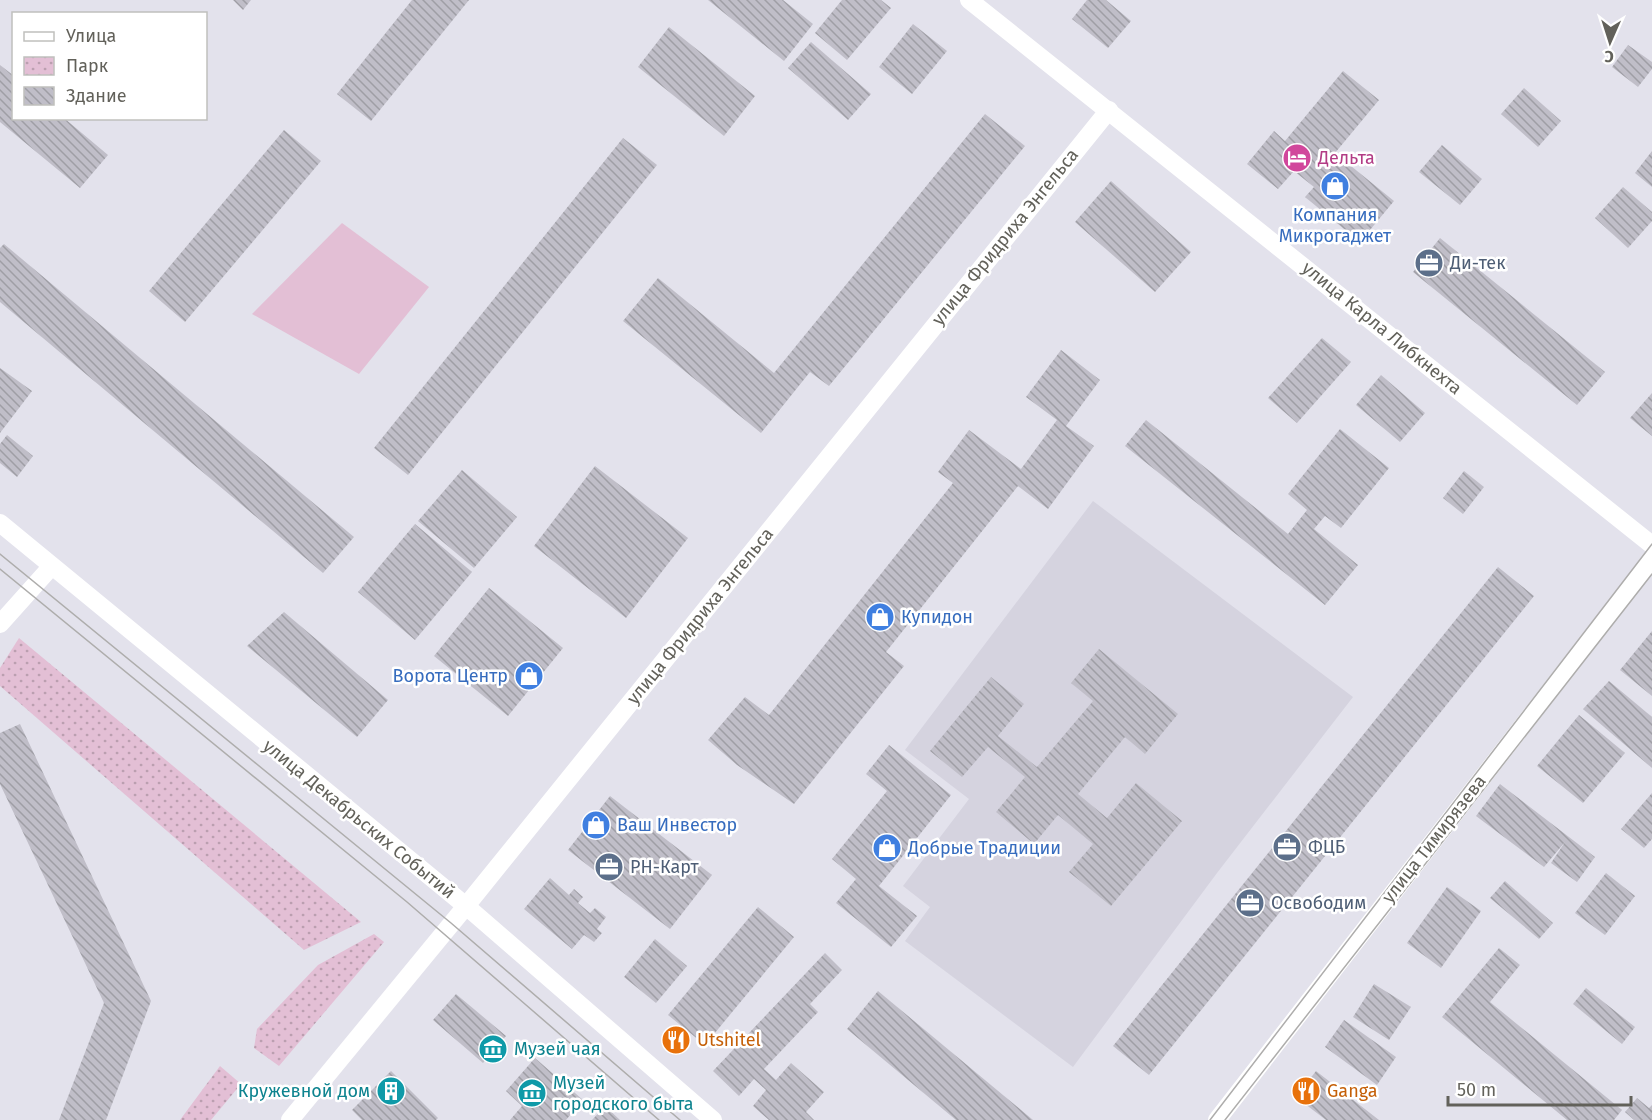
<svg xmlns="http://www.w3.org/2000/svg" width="1652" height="1120" viewBox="0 0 1652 1120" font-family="'Fira Sans',sans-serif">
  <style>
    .education { fill: #d5d3df }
    .park { fill: url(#park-dots) }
    .pitch { fill: #e3bfd5 }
    .building { fill: url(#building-back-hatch) }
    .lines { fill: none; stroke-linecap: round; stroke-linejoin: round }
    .minor { stroke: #fff; stroke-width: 18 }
    .tertiary { stroke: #fff; stroke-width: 18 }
    .secondary { stroke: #fff; stroke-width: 18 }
    .tram { stroke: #aeadac; stroke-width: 1.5 }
    .labels { text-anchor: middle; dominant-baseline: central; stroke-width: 5; stroke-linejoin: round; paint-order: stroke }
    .hotel-label { font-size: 18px; fill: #b23c85; stroke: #fff; text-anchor: start }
    .shop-label { font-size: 18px; fill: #366cbe; stroke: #fff; text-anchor: start }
    .street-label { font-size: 18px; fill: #62615a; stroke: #fff }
    .service-label { font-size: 18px; fill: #4e5e75; stroke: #fff; text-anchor: start }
    .food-label { font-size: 18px; fill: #c56008; stroke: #fff; text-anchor: start }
    .culture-label { font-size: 18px; fill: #0d838f; stroke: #fff; text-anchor: start }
  </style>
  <defs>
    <pattern id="park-dots" width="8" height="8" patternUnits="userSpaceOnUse" patternTransform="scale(1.5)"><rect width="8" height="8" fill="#e3bfd5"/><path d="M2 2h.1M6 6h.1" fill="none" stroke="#bb9fb0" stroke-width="1.8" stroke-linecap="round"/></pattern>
    <pattern id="building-back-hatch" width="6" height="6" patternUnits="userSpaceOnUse" patternTransform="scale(1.5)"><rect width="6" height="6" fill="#c0bec8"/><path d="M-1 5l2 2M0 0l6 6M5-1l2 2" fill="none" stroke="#9f9ea5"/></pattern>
  </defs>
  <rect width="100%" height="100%" fill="#e3e2ec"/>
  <path class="education" d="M1093,501L1353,697L1217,873L1073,1067L905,941L930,907L903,886L969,799L905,750Z"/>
  <g class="park">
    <path d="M19,638L361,922L304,950L0,686V668Z"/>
    <path d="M374,934L384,942L279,1066L254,1048L257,1029L318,965Z"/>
    <path d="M220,1066L241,1084L211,1120H180Z"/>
  </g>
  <path class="pitch" d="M342,223L429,287L359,374L252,314Z"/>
  <g class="building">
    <path d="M233,0H251L243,10Z"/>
    <path d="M412,0H469L371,121L337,94Z"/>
    <path d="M708,0H783L813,24L784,61Z"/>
    <path d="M842,0H881L891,8L847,60L815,33Z"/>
    <path d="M1087,0H1106L1131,21L1108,48L1072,19Z"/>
    <path d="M913,24L947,51L912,94L879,67Z"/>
    <path d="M669,27L755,96L724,136L638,67Z"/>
    <path d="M811,42L871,94L848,120L788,68Z"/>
    <path d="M1628,45L1652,62V69L1638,87L1612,67Z"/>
    <path d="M0,65L14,76V118H64L108,155L80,188L0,122Z"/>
    <path d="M1343,71L1379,100L1335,153L1394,201L1360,242L1305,197L1314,187L1294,171L1278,189L1247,164L1274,131L1285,141Z"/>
    <path d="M1524,88L1561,121L1538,147L1501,114Z"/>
    <path d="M985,114L1025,146L829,386L810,372L761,433L623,321L658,278L774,373Z"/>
    <path d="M284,130L321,161L185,322L149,291Z"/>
    <path d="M623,138L657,165L408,475L374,448Z"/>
    <path d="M1442,145L1482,179L1460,205L1419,172Z"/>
    <path d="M1652,151V187L1635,173Z"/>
    <path d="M1111,181L1191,252L1155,292L1075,222Z"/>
    <path d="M1623,187L1652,212V221L1628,248L1595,218Z"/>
    <path d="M1440,238L1605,372L1577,405L1413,272Z"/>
    <path d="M4,244L354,537L323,573L0,302V248Z"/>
    <path d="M1322,338L1351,362L1297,423L1268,398Z"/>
    <path d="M1061,350L1100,380L1066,426L1094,446L1048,509L1018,486L886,652L904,666L794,804L737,765L708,740L745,697L769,715L953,483L938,472L969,430L1021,469L1057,420L1026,397Z"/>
    <path d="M0,368L32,391L0,433Z"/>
    <path d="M1381,375L1425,413L1400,442L1356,405Z"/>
    <path d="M1652,393V436L1630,418Z"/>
    <path d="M1146,420L1288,534L1307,510L1288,494L1340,429L1389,468L1341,528L1325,516L1314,529L1358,565L1325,605L1125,446Z"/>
    <path d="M7,435L33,456L17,477L0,463V444Z"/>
    <path d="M595,466L688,538L626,618L534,546Z"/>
    <path d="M462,470L517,517L474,568L418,521Z"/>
    <path d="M1464,471L1484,487L1463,514L1443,498Z"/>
    <path d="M415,524L472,572L415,640L358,592Z"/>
    <path d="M1498,567L1534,596L1149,1075L1113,1046Z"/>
    <path d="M489,588L563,648L508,716L434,656Z"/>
    <path d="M284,612L388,700L357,737L247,646Z"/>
    <path d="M1652,631V696L1620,670Z"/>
    <path d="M1099,649L1178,714L1145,754L1125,737L1078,794L1107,818L1136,783L1182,821L1111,906L1069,872L1093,844L1058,815L1034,844L996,812L1025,777L988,747L962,777L930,751L991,677L1024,704L998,736L1037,767L1093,701L1071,683Z"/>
    <path d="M1609,681L1652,717V768L1583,709Z"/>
    <path d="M1579,715L1625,753L1583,803L1537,766Z"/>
    <path d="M20,724L151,1001L106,1120H59L104,1003L0,784V733Z"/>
    <path d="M889,745L951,795L879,886L917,916L891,947L836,903L856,879L832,859L887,791L866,774Z"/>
    <path d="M1500,784L1595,857L1577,882L1551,863L1565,842L1544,867L1476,816Z"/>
    <path d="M1652,793V839L1644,848L1621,829Z"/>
    <path d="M610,796L712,875L670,929L568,850Z"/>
    <path d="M1606,873L1635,896L1605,935L1575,913Z"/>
    <path d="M550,878L569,895L574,889L583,897L578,903L590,913L595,908L606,917L597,929L602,933L594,942L584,935L572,949L524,909Z"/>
    <path d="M1505,881L1553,923L1539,939L1490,898Z"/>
    <path d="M1447,887L1481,911L1441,968L1407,943Z"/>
    <path d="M758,907L794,937L705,1045L668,1015Z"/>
    <path d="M655,939L687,966L656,1003L624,977Z"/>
    <path d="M1499,948L1520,965L1490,1002L1622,1110L1614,1120H1567L1442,1017Z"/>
    <path d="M825,953L842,970L810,1004L818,1012L764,1069L776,1080L791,1063L824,1092L806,1112L814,1120H769L753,1106L766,1090L754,1079L739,1096L713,1071Z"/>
    <path d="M1374,984L1411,1007L1389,1040L1353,1017Z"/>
    <path d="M1586,988L1635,1027L1622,1044L1573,1004Z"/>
    <path d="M878,991L1033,1120H956L847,1029Z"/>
    <path d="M456,994L506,1036L483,1063L433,1020Z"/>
    <path d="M1344,1020L1396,1057L1377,1085L1325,1047Z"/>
    <path d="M535,1058L583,1100L566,1120H510L522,1106L506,1091Z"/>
    <path d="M391,1071L438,1118L436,1120H362L352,1110Z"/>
    <path d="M1316,1071L1379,1120H1326L1296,1097Z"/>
    <path d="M1637,1098L1649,1108L1652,1105V1120H1634L1625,1112Z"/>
    <path d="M605,1106L620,1120H592Z"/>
  </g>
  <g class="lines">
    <g class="minor">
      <path d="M0,624L51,567"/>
      <path d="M290,1120L466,906"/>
    </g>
    <g class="tertiary">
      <path d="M466,906L1109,110"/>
      <path d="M1217,1120L1652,559"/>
    </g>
    <g class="secondary">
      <path d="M969,0L1652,545"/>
      <path d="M0,523L466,906L713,1120"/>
    </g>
    <g class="tram">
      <path d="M0,554L451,923L680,1120"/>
      <path d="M0,569L407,902L659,1120"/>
      <path d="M1210,1120L1652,544"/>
      <path d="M1225,1120L1652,574"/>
    </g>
  </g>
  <defs>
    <g id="hotel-disc" transform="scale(1.5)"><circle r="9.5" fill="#d1479c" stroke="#fff"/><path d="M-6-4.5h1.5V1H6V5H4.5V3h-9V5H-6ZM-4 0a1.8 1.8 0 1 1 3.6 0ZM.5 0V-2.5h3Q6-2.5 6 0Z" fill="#fff"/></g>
    <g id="shop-disc" transform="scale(1.5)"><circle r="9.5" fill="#3f7fe0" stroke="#fff"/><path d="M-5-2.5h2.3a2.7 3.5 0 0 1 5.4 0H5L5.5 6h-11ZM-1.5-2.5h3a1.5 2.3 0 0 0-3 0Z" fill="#fff"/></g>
    <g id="office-disc" transform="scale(1.5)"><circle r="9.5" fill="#5c6f8a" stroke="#fff"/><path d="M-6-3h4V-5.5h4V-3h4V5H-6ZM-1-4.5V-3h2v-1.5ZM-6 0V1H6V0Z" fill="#fff"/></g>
    <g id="restaurant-disc" transform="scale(1.5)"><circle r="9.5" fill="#e8710a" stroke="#fff"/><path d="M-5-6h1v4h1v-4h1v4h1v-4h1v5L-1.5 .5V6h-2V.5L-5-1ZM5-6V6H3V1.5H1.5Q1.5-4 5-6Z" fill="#fff"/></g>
    <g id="museum-disc" transform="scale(1.5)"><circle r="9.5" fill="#0f9aa8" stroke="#fff"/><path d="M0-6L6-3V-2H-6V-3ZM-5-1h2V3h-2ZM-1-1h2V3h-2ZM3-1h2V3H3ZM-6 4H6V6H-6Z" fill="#fff"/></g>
    <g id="building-disc" transform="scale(1.5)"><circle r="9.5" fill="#0f9aa8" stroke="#fff"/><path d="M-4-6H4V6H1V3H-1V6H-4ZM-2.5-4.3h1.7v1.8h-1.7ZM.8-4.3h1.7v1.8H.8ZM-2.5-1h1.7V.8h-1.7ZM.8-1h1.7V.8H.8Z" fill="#fff"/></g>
  </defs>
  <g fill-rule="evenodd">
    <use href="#hotel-disc" x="1297" y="158"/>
    <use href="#shop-disc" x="1335" y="186"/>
    <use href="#office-disc" x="1429" y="263"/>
    <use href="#shop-disc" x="880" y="617"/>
    <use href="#shop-disc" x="529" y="676"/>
    <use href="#shop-disc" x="596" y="825"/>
    <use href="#office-disc" x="1287" y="847"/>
    <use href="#shop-disc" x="887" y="848"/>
    <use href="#office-disc" x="609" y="867"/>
    <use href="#office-disc" x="1250" y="903"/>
    <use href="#restaurant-disc" x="676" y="1040"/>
    <use href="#museum-disc" x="493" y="1049"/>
    <use href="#building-disc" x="391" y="1091"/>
    <use href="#restaurant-disc" x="1306" y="1091"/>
    <use href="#museum-disc" x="532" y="1093"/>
  </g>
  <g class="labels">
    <g class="hotel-label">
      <text x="1318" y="158">Дельта</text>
    </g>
    <g class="shop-label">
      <text x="1335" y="215" text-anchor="middle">Компания<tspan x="1335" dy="21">Микрогаджет</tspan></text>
      <text x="901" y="617">Купидон</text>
      <text x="508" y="676" text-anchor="end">Ворота Центр</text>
      <text x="617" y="825">Ваш Инвестор</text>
      <text x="908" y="848">Добрые Традиции</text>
    </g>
    <g class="street-label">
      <text transform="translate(1005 237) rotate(-51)">улица Фридриха Энгельса</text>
      <text transform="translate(1382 328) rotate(39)">улица Карла Либкнехта</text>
      <text transform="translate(700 616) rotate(-51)">улица Фридриха Энгельса</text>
      <text transform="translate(359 819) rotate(39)">улица Декабрьских Событий</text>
      <text transform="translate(1434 839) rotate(-52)">улица Тимирязева</text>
    </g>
    <g class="service-label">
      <text x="1450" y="263">Ди-тек</text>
      <text x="1308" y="847">ФЦБ</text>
      <text x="630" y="867">РН-Карт</text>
      <text x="1271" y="903">Освободим</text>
    </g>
    <g class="food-label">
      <text x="697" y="1040">Utshitel</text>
      <text x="1327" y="1091">Ganga</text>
    </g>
    <g class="culture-label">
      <text x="514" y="1049">Музей чая</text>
      <text x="553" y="1083">Музей<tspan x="553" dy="21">городского быта</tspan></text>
      <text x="370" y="1091" text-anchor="end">Кружевной дом</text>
    </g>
  </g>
  <rect x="12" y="12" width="195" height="108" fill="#ffffff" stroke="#c0c0bd" stroke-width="1.5"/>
  <rect x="24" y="32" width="30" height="9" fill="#ffffff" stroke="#c0c0bd" stroke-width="1.5"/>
  <text x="66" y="42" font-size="18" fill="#62615a">Улица</text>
  <rect x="24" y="57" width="30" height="18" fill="url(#park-dots)" stroke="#c0c0bd" stroke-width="1.5"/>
  <text x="66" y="72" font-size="18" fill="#62615a">Парк</text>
  <rect x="24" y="87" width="30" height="18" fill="url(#building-back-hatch)" stroke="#c0c0bd" stroke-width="1.5"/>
  <text x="66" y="102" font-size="18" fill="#62615a">Здание</text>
  <g transform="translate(1610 42) rotate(183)" stroke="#ffffff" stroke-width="4.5" paint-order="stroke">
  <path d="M0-4.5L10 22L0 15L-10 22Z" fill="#62615a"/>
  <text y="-9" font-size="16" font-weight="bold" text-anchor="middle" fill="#62615a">С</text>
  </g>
  <path d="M1448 1096v9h183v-9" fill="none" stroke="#62615a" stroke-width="3"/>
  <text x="1457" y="1096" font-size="18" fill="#62615a" stroke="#ffffff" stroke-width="4.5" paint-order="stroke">50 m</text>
</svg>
